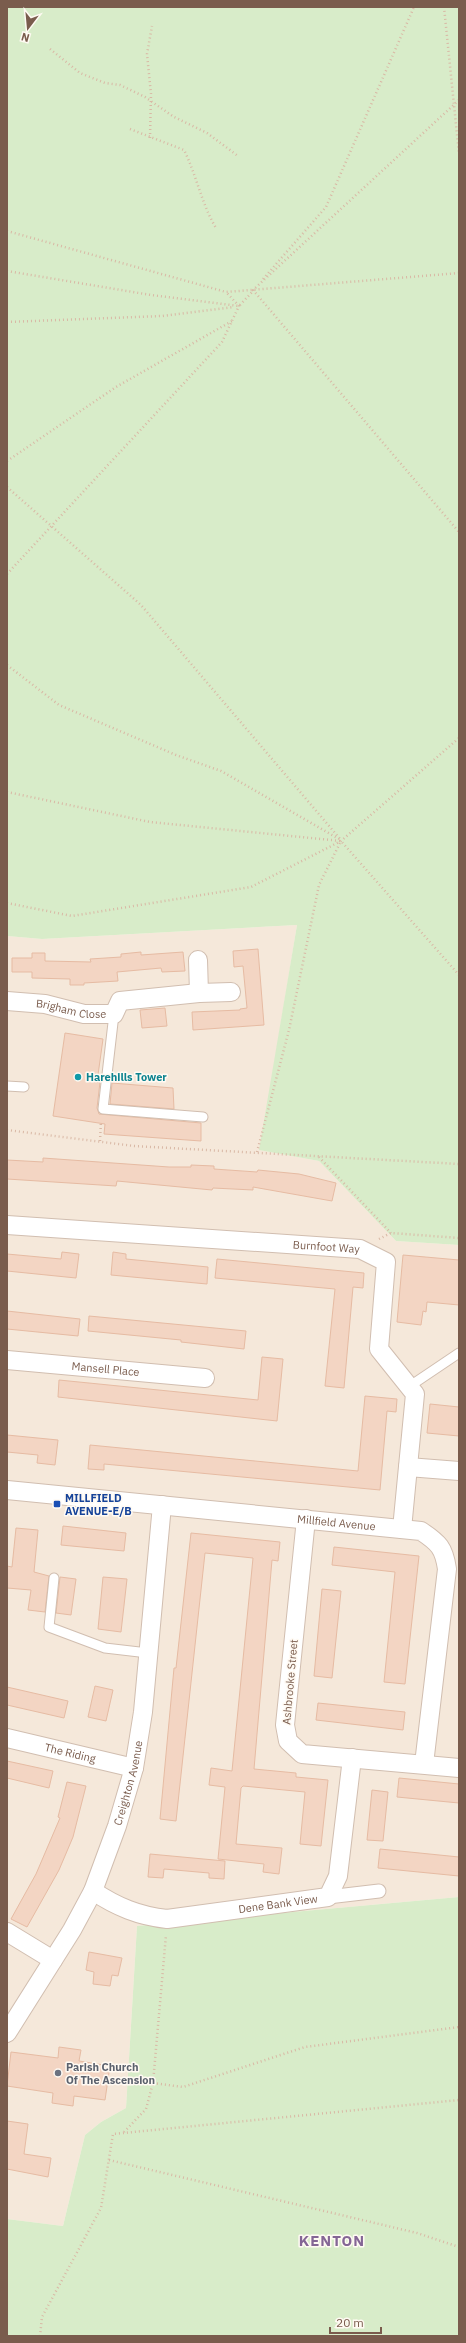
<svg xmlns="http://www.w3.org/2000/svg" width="466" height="2343" viewBox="0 0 466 2343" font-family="'IBM Plex Sans',sans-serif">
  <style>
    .residential { fill: #f5e8da }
    .green { fill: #d8ecc9 }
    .building { fill: #f3d5c3; stroke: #e6bba3 }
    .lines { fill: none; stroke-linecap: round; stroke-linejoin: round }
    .service-casing { stroke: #d1beb0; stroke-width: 11 }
    .pedestrian-casing { stroke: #d1beb0; stroke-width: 15 }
    .minor-casing { stroke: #d1beb0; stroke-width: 20 }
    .path { stroke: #d9b8a5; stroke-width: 2.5; stroke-dasharray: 1 3; stroke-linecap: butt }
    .service { stroke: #fff; stroke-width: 9 }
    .pedestrian { stroke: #fff; stroke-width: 13 }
    .minor { stroke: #fff; stroke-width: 18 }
    .culture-dot { fill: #0f9aa8; stroke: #fffaf3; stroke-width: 1.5 }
    .transit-dot { fill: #1a4fb4; stroke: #fffaf3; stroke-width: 1.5 }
    .worship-dot { fill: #6b7280; stroke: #fffaf3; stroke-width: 1.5 }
    .labels { text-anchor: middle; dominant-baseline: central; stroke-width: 3; stroke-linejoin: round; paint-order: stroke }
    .street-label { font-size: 11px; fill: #7a5c4d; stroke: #fffaf3 }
    .culture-label { font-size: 11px; font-weight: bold; fill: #0d838f; stroke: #fffaf3; text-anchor: start }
    .transit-label { font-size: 11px; font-weight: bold; fill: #164399; stroke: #fffaf3; text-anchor: start }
    .worship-label { font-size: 11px; font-weight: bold; fill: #5b616d; stroke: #fffaf3; text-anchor: start }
    .district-label { font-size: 15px; font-weight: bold; letter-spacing: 1px; fill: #846695; stroke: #fffaf3 }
  </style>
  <rect width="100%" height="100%" fill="#fdf6ec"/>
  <path class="residential" d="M297,925L260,1150L319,1161L396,1241L459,1245V1897L137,1926L126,2108L101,2122L85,2135L63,2226L7,2219V936L42,939Z"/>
  <g class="green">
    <path d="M7,7H459V1245L396,1241L319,1161L259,1150L297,925L42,939L7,936Z"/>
    <path d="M459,1897V2336H7V2219L63,2226L85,2135L101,2122L126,2108L137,1926Z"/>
  </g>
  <g class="building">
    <path d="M258,949L264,1025L193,1030L192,1012L240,1010V1009L247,1008L243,966L234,967L233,951Z"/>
    <path d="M141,952V955L183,952L185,971L162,972L161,968L117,972L118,981L84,983V985H70V979L32,978V972H12V958H32V953H45V961L91,962L90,959L121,957V954Z"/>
    <path d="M165,1008L167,1026L142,1028L140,1010Z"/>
    <path d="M65,1033L103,1039L97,1082H100L97,1108L99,1114L201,1123V1141L104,1134L105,1124L53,1116Z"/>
    <path d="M112,1083L173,1088L174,1109L110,1104Z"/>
    <path d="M43,1158L169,1167H191V1165L214,1166V1169L257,1172L258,1170L299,1174L336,1183L332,1201L253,1187V1190L213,1188L212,1190L117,1181L116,1186L7,1179V1160L43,1162Z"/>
    <path d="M62,1252L79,1254L76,1278L7,1271V1254L61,1259Z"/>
    <path d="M113,1252L126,1254V1259L208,1267L207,1284L111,1275Z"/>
    <path d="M403,1255L459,1260V1305L427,1302L426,1312L423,1311L421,1325L397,1322Z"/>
    <path d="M217,1259L364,1273L363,1288L353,1287L344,1388L325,1386L335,1289L215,1278Z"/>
    <path d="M7,1311L80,1319L78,1336L7,1329Z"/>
    <path d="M89,1316L246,1331L244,1349L181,1342V1340L88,1331Z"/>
    <path d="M262,1357L283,1359L277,1421L58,1397L59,1380L258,1400Z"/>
    <path d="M365,1396L397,1399L396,1412L387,1411L380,1490L104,1464V1470L88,1469L90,1445L358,1471Z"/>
    <path d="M430,1404L459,1407V1436L427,1433Z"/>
    <path d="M7,1435L58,1440L55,1465L37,1463L38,1455L7,1452Z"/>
    <path d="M63,1526L126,1533L124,1551L61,1545Z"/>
    <path d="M16,1528L38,1530L34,1572L49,1576L45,1612L28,1610L31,1590L7,1588V1566L12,1567Z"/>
    <path d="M191,1533L280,1542L278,1561L272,1560L254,1769L296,1773V1777L328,1780L321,1846L300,1844L305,1792L243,1786L241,1788L236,1844L282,1848L279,1874L263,1872L264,1864L218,1859L225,1787L209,1785L211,1768L232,1771L253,1558L205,1553L176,1821L160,1819L174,1668H176Z"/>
    <path d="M334,1547L419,1556L405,1684L384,1682L395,1572L332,1565Z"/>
    <path d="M60,1577L76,1579L71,1615L56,1613Z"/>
    <path d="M103,1577L127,1579L121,1632L98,1629Z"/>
    <path d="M322,1589L341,1591L332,1678L314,1676Z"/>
    <path d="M95,1686L113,1690L106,1721L88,1717Z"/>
    <path d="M7,1687L68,1701L64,1718L7,1705Z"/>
    <path d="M318,1703L405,1712L403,1730L316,1720Z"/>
    <path d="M7,1761L53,1771L49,1788L7,1778Z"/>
    <path d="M399,1778L459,1784V1803L397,1797Z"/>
    <path d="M67,1782L86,1786L73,1837L59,1870L27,1927L11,1919L36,1874L60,1818L58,1817Z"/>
    <path d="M372,1790L388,1792L383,1841L367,1840Z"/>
    <path d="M380,1849L459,1857V1876L378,1868Z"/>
    <path d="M150,1854L225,1861L224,1879L209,1878V1873L164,1869L163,1878L148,1877Z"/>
    <path d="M89,1952L122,1958L118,1976L112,1975L110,1986L93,1984L94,1972L86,1970Z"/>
    <path d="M59,2047L81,2050L79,2061L110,2066L105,2100L74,2096L73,2106L52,2103L53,2093L7,2086L11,2052L58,2058Z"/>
    <path d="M7,2121L28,2124L24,2154L51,2158L48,2177L7,2169Z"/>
  </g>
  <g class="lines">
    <g class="service-casing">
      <g id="service">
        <path d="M114,1014L103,1109L203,1117"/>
        <path d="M7,1086L24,1087"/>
        <path d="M410,1386L459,1353"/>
        <path d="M54,1578L49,1627L105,1648L148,1653"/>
      </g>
    </g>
    <g class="pedestrian-casing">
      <path id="pedestrian" d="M328,1897L379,1891"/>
    </g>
    <g class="minor-casing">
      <g id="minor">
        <path d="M198,960L199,993"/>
        <path id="s1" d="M7,1001L45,1004L84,1014H114L120,1001L199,993L231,992"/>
        <path id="s2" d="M7,1225L360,1249L386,1262L379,1349L415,1394L402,1529"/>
        <path id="s3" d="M7,1360L205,1378"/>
        <path d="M408,1467L459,1471"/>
        <path id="s4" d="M7,1490L421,1531C439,1543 444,1548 447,1569L424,1764"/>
        <path d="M306,1519L285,1725L288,1741L302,1754L459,1768"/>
        <path id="s5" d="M7,1738L134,1768"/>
        <path id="s6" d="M93,1891C117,1907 139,1916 167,1919L328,1897L338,1876L352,1758"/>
        <path d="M7,1932L53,1960"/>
        <path id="s7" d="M7,2033L72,1930L93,1891L117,1826L134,1768L143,1712L162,1505"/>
      </g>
    </g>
    <g class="path">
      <path d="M444,7L459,154"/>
      <path d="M50,49L80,73L105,83L120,85L145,97L174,117L207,133L238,156"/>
      <path d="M459,100L253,290L459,532"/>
      <path d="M130,129L184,150C197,176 201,203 216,228"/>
      <path d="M150,138L151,94L147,54L152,26"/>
      <path d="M7,231L226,292L459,273"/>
      <path d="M7,271L151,295L239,306L254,290"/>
      <path d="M263,279L326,207L414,7"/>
      <path d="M7,322L162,316L234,307"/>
      <path d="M7,461L116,387L232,321"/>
      <path d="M7,487L141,605L341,840"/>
      <path d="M7,574L222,342L239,306L227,293"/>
      <path d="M7,665L59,705L176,755L221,771L339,839"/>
      <path d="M7,792L150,822L341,841L459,975"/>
      <path d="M7,903L72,916L251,887L341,841L459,738"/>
      <path d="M7,1130L134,1146L459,1164"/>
      <path d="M100,1141L101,1121"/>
      <path d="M257,1152L289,1030L319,885L341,841"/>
      <path d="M319,1157L391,1233"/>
      <path d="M379,1239L391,1233L459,1238"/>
      <path d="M153,2083L183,2087L305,2047L459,2027"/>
      <path d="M124,2132L146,2109L153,2083L166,1935"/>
      <path d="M109,2160L417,2233L459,2247"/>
      <path d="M40,2336L42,2317L101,2208L113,2134L459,2100"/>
    </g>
    <use href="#service" class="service"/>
    <use href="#pedestrian" class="pedestrian"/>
    <use href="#minor" class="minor"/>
  </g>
  <circle class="culture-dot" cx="78" cy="1077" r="4"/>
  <rect class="transit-dot" x="53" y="1500" width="8" height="8" rx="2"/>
  <circle class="worship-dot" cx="58" cy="2073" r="4"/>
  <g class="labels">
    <g class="street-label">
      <text stroke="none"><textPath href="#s1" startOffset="65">Brigham Close</textPath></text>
      <text stroke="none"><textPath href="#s2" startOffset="320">Burnfoot Way</textPath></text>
      <text stroke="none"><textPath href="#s3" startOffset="99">Mansell Place</textPath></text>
      <text stroke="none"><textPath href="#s4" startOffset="331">Millfield Avenue</textPath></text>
      <text transform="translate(290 1682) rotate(-85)">Ashbrooke Street</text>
      <text stroke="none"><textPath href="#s5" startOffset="65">The Riding</textPath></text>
      <text stroke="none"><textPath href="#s7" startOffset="280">Creighton Avenue</textPath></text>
      <text stroke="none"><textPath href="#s6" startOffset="192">Dene Bank View</textPath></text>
    </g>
    <g class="culture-label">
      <text x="86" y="1077">Harehills Tower</text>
    </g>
    <g class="transit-label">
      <text x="65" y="1498">MILLFIELD<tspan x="65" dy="13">AVENUE-E/B</tspan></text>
    </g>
    <g class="worship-label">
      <text x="66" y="2067">Parish Church<tspan x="66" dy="13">Of The Ascension</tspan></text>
    </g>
    <g class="district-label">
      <text x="332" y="2240">KENTON</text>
    </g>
  </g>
  <rect width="466" height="2343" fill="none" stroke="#7a5c4d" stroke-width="16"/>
  <g transform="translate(28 28) rotate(196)" stroke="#fffaf3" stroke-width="3" paint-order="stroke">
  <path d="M0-3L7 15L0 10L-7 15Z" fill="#7a5c4d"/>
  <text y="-6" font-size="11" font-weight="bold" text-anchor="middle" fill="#7a5c4d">N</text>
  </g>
  <path d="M330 2327v6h51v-6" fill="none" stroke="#7a5c4d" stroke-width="2"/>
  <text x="336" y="2327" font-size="12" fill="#7a5c4d" stroke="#fffaf3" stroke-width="3" paint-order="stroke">20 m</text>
</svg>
